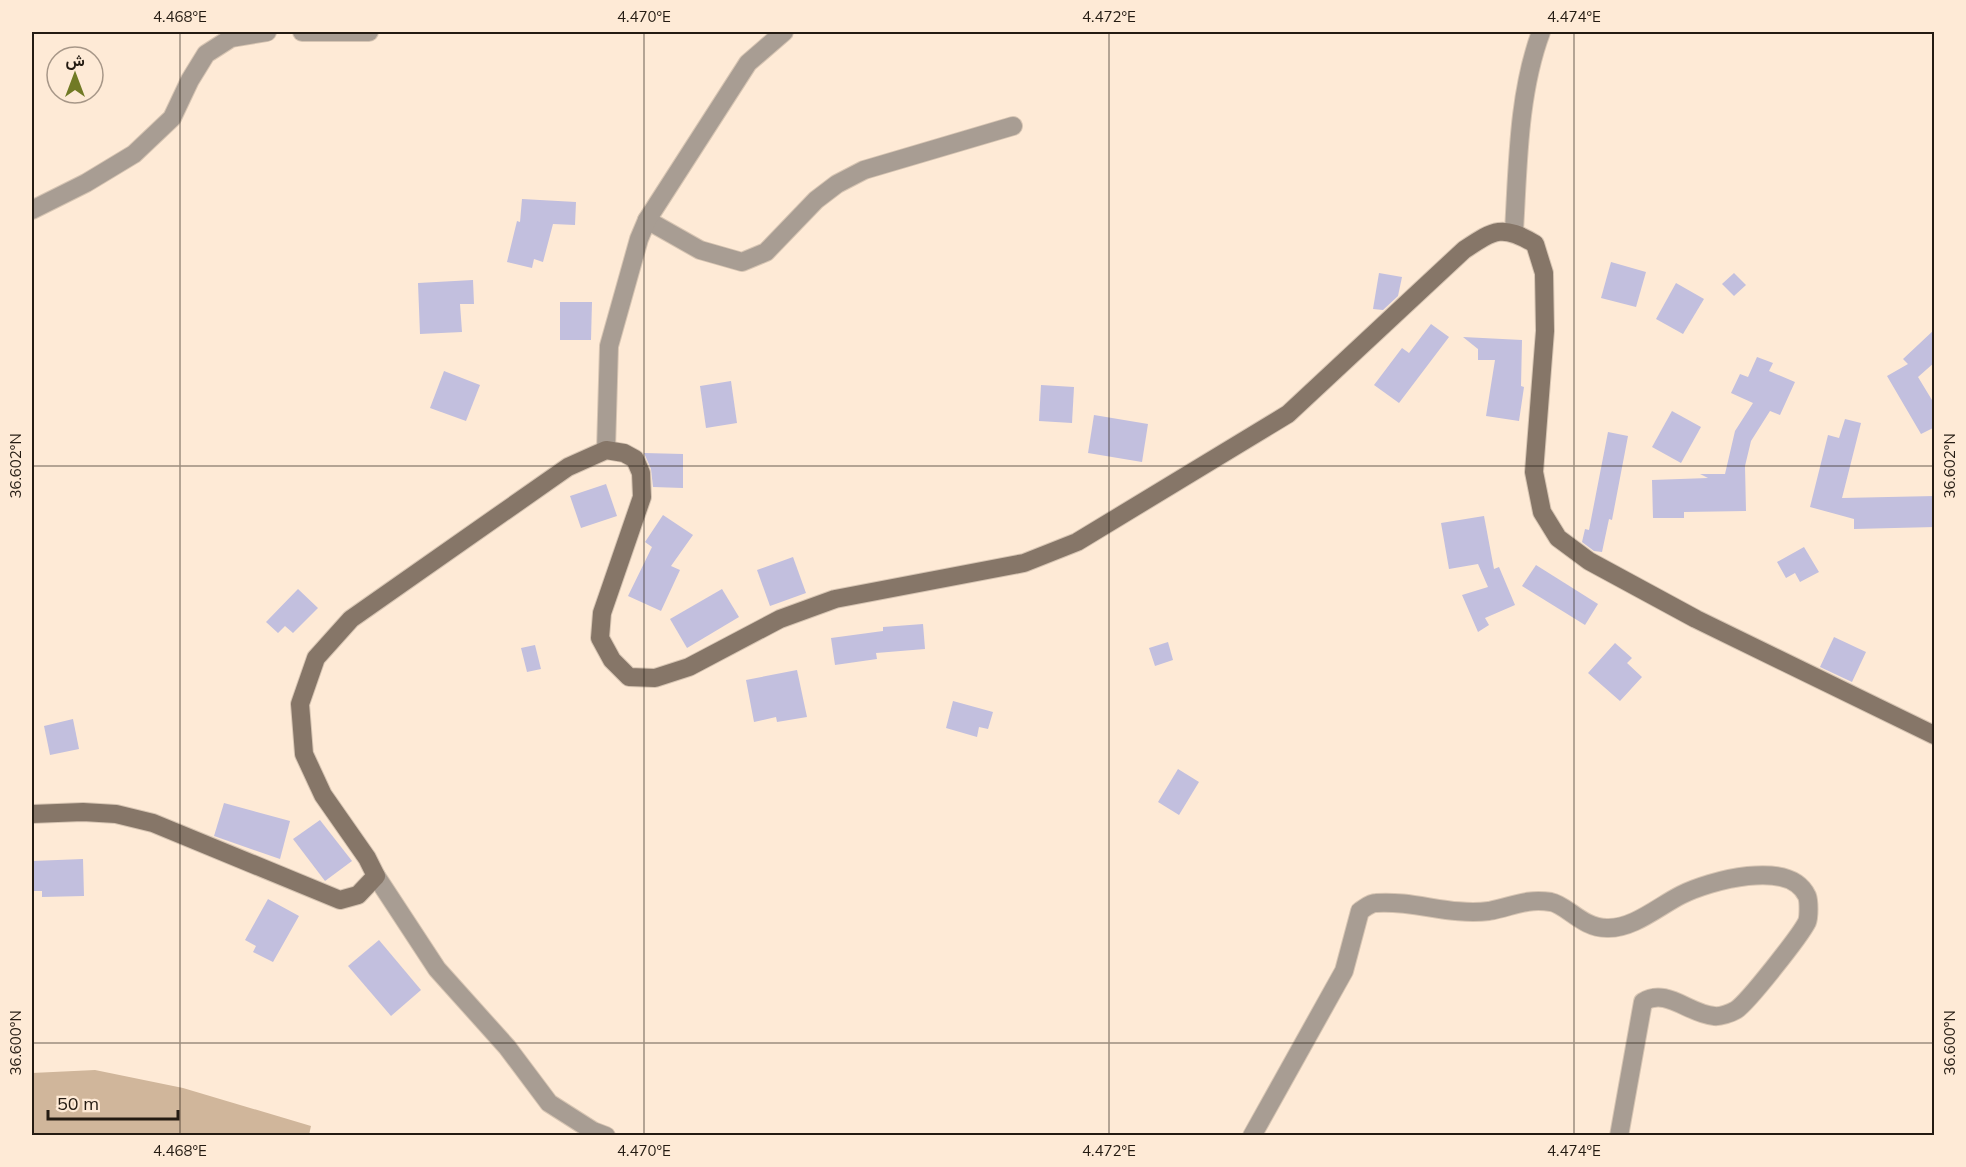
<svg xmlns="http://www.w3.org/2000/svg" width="1966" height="1167" viewBox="0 0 1966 1167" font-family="Mulish,Vazirmatn,sans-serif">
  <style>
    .forest { fill: #d0b69b }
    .building { fill: #c2bfde }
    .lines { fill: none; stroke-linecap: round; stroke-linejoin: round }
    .street-casing { stroke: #d7c5b3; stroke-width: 20 }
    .secondary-casing { stroke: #d7c5b3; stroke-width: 20 }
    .street { stroke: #a89d93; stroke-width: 18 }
    .secondary { stroke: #867668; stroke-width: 18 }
    .ticks { fill: none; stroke: #241b12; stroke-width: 1.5; stroke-opacity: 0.45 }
    .neatline { fill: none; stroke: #241b12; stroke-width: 2 }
    .ticks-label { font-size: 15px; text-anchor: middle; fill: #241b12 }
  </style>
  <rect width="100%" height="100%" fill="#feead6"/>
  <path class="forest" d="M95,1070L183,1088L311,1126L309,1135H32V1073Z"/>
  <g class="building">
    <path d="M522,199L576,202L575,225L553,224L543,262L534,259L532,268L507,262L517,221L520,222Z"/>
    <path d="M1611,262L1646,272L1636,307L1601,298Z"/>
    <path d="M1379,273L1402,277L1398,296L1383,310L1373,309Z"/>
    <path d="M1734,273L1746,285L1734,296L1722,284Z"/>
    <path d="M473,280L474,304H460L462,332L420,334L418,283Z"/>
    <path d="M1676,283L1704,299L1683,334L1656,319Z"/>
    <path d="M560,302H592L591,340H560Z"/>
    <path d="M1431,324L1449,337L1399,403L1374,385L1402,348L1409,353Z"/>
    <path d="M1935,329V362L1918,377L1935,405V427L1921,434L1887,376L1908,364L1903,359Z"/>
    <path d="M1463,337L1522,340L1521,386L1524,387L1519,421L1486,416L1495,360H1478V349Z"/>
    <path d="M1757,357L1773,363L1769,371L1795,382L1780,415L1770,411L1751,441L1745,466L1746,511L1684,512V518H1653L1652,480L1708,478L1700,474H1725L1735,431L1753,403L1731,393L1740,374L1748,377Z"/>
    <path d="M444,371L480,385L466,421L430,408Z"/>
    <path d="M731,381L737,423L706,428L700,386Z"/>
    <path d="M1041,385L1074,387L1072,423L1039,421Z"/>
    <path d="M1672,411L1701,427L1681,463L1652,447Z"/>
    <path d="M1094,415L1148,424L1142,462L1088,453Z"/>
    <path d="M1845,419L1861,423L1842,498L1935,496V527L1854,529V519L1810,507L1828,435L1839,438Z"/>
    <path d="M1608,432L1628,436L1612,520L1609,519L1602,552L1594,551L1582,542L1585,529L1589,530Z"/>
    <path d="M644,453L683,454V488L653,487L651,469Z"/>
    <path d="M606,484L617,516L581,528L570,496Z"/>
    <path d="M663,515L693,535L671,566L680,570L661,611L628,596L652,547L645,542Z"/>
    <path d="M1484,516L1494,569L1499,567L1515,605L1485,618L1489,625L1478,632L1462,595L1488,587L1478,564L1449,569L1441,523Z"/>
    <path d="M1804,547L1819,572L1800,582L1795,573L1786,578L1777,562Z"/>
    <path d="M793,557L806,593L770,606L757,570Z"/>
    <path d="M1536,565L1598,604L1585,625L1522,586Z"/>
    <path d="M298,589L318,608L293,633L285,626L278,633L266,622Z"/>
    <path d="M722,589L739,617L687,648L670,619Z"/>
    <path d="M923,624L925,649L876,653L877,659L835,665L831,638L883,631V627Z"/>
    <path d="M1834,637L1866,652L1852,682L1820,667Z"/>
    <path d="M1168,642L1173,660L1155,666L1149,648Z"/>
    <path d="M1615,643L1632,658L1627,663L1642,677L1620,701L1588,673Z"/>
    <path d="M535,645L541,669L527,672L521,648Z"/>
    <path d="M797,670L807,717L777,722L776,717L754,722L746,680Z"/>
    <path d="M953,701L993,712L988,729L979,727L977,737L946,728Z"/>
    <path d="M73,719L79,749L50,755L44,726Z"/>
    <path d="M1178,769L1199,782L1179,815L1158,802Z"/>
    <path d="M224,803L290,821L280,859L214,836Z"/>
    <path d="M320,820L352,861L325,881L293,839Z"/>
    <path d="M83,859L84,896L42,897V891H32V861Z"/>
    <path d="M268,899L299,916L273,962L253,952L256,946L245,940Z"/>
    <path d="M379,940L421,990L391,1016L348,966Z"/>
  </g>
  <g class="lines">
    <g class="street-casing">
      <g id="street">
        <path d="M302,32H369"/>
        <path d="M32,210L86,183L134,154L172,118L190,80L206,54L231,38L267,32"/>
        <path d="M647,220L700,250L742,262L766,252L816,200L837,184L864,170L1013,126"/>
        <path d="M1514,231C1518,165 1518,94 1541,32"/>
        <path d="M606,450L609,346L639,239L647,220L748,63L784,32"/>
        <path d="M376,876L437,969L507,1047L549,1103L593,1131L606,1136"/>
        <path d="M1252,1136L1344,971L1360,911C1365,908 1370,903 1376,903C1414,900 1450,916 1489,911C1512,907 1525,898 1551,902C1567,905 1582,928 1607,928C1633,929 1659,906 1681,895C1709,881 1789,858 1807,896C1809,901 1809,917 1807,922C1800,936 1748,1002 1736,1010C1731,1013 1720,1017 1714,1016C1689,1014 1666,987 1643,1002L1619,1136"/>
      </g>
    </g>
    <g class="secondary-casing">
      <path id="secondary" d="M32,814L83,812L116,814L153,823L340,900L358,895L376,876L367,858L323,795L304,754L300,704L316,658L351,619L568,467L606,450L624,453L635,459L641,473L642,497L602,613L600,638L612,660L629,677L655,678L689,667L780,619L835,599L1024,563L1077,542L1288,414L1464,250C1494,230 1502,224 1535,244L1544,273L1545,331L1534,472L1542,512L1558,538L1589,561L1696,619L1934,735"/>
    </g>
    <use href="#street" class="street"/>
    <use href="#secondary" class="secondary"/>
  </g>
  <path class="ticks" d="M180,32V1136M644,32V1136M1109,32V1136M1574,32V1136M32,466H1934M32,1043H1934"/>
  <rect width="1966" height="1167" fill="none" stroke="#feead6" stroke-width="66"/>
  <g transform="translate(75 75)"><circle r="28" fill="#feead6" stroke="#a79788" stroke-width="1.5"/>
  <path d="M0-4.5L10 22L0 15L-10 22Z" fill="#717a25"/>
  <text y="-9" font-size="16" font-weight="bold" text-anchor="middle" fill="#241b12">ش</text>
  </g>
  <path d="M48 1110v9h130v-9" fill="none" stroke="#241b12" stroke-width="3"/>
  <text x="57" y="1110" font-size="18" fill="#241b12" stroke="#feead6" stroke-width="4.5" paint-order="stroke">50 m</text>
  <rect x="33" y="33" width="1900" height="1101" class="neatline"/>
  <g class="ticks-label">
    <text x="180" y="22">4.468°E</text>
    <text x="644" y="22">4.470°E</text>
    <text x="1109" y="22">4.472°E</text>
    <text x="1574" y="22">4.474°E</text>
    <text transform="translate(16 466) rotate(-90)" y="5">36.602°N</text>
    <text transform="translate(1950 466) rotate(-90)" y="5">36.602°N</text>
    <text transform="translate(16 1043) rotate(-90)" y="5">36.600°N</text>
    <text transform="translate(1950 1043) rotate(-90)" y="5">36.600°N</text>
    <text x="180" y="1156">4.468°E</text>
    <text x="644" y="1156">4.470°E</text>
    <text x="1109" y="1156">4.472°E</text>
    <text x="1574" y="1156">4.474°E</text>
  </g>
</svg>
